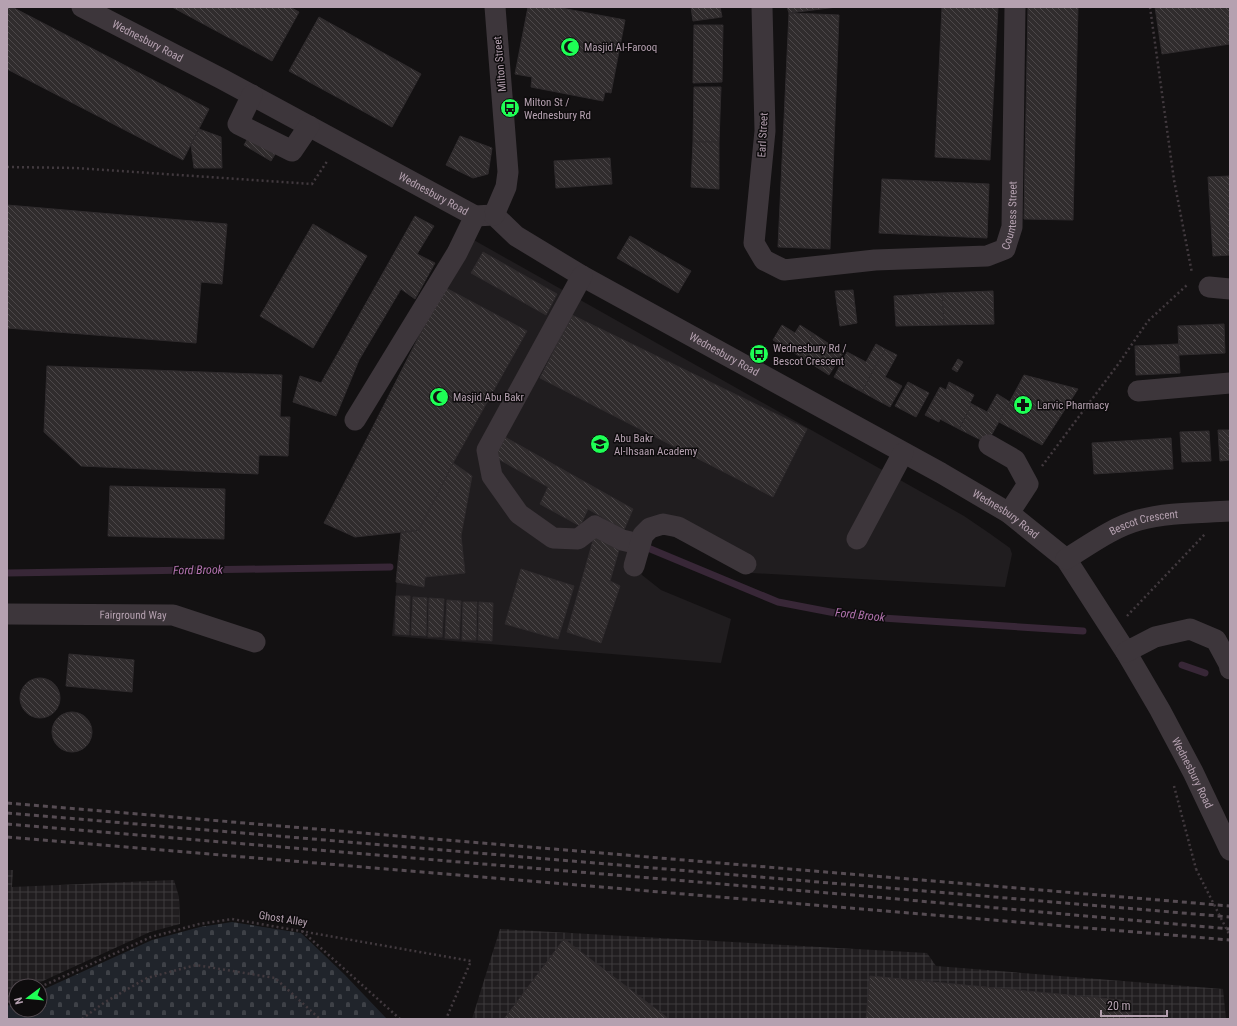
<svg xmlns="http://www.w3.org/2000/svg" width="1237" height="1026" viewBox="0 0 1237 1026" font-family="'Roboto Condensed',sans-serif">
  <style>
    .built { fill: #201d1f }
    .industrial { fill: url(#industrial-grid) }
    .cemetery { fill: url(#cemetery-stones) }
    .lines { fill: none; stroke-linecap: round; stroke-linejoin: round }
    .stream { stroke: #382737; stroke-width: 7 }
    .building { fill: url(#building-back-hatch); stroke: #2f2b2d }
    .path { stroke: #423a3f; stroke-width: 2.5; stroke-dasharray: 2 3; stroke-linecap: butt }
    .minor { stroke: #3d363b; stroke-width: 21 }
    .rail { stroke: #564c53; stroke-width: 3; stroke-dasharray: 5 4; stroke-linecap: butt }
    .path-bridge { stroke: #423a3f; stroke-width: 2.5; stroke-dasharray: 2 3; stroke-linecap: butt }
    .labels { text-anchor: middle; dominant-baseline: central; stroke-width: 3; stroke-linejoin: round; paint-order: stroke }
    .street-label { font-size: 11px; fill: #b5a1b0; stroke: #0e0c0d }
    .poi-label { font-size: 11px; fill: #b5a1b0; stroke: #0e0c0d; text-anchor: start }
    .water-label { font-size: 12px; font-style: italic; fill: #b474b1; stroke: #0e0c0d }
  </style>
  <defs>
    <pattern id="industrial-grid" width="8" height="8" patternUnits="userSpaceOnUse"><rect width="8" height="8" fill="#201d1f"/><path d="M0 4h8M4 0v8" fill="none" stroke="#3e3b3d"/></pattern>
    <pattern id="cemetery-stones" width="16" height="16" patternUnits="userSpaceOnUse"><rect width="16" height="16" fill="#20242b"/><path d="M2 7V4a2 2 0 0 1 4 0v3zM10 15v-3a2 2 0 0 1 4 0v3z" fill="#3e4147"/></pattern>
    <pattern id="building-back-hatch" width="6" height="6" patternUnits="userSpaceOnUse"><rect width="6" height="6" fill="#302c2d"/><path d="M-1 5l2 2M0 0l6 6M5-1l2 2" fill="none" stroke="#4c4749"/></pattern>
  </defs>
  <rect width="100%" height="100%" fill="#131112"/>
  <path class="built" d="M472,239L964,516L989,533L1010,548L1012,554L1005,587L752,573L661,531L649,533L637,567L642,575L661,590L731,619L721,663L392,636L401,533L355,537L324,523Z"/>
  <g class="industrial">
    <path d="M7,870H13L12,887L174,880L179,897L180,924L150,932L32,986H16V993L7,998Z"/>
    <path d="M500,929L927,953L936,966L1223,989L1226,1019H472Z"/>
  </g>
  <path class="cemetery" d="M232,922L301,933L344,974L387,1019H7V1006L16,1002V1010H40V991L152,940L200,927Z"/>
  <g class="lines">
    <g class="stream">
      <path d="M648,548L778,602L851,616L1083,631"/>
      <path d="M7,573L390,567"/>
      <path d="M1182,665L1205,673"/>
    </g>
  </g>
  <g class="building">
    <path d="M7,7H12L209,109L183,160L7,69Z"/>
    <path d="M172,7H290L299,12L272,61Z"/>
    <path d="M528,7H556L625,20L611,93L605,92L603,101L531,87L532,77L515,74Z"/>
    <path d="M691,7H720L722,17L693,21Z"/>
    <path d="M787,7H837L789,13Z"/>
    <path d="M942,7H998L990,160L935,157Z"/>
    <path d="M1028,7H1078L1073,220L1024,219Z"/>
    <path d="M1155,7H1230V44L1162,54Z"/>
    <path d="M789,13L839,15L830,249L778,247Z"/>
    <path d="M319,17L421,74L392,127L289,71Z"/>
    <path d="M694,25H723L722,82L693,83Z"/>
    <path d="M694,87H721L719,142H693Z"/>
    <path d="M199,129L221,137L222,168H194L191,145Z"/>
    <path d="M252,131L280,146L271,161L244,145Z"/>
    <path d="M460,136L492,148L488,174L473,178L446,165Z"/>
    <path d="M693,142H719V189L691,187Z"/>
    <path d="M610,158L612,184L556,188L554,161Z"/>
    <path d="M1230,176V255L1213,256L1208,177Z"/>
    <path d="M882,179L989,184L987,238L879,233Z"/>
    <path d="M7,205L227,224L222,284L201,282L196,343L7,328Z"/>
    <path d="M415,216L434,226L417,254L435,263L415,299L401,289L359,360L336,416L293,402L300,376L321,383Z"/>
    <path d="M313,224L367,256L313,348L260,316Z"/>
    <path d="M630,236L691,271L678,293L617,258Z"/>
    <path d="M483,252L557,294L546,315L471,273Z"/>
    <path d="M444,287L527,331L453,463L419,530L355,537L324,523Z"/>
    <path d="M853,290L857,323L840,326L835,291Z"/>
    <path d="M993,291L994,324L944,325L942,293Z"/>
    <path d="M942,293L944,325L896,326L894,296Z"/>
    <path d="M572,315L807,429L773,497L540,378Z"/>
    <path d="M1224,324L1225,353L1179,355L1178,326Z"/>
    <path d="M782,325L795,333L800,325L814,334L799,356L773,340Z"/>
    <path d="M814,334L843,353L829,375L799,356Z"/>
    <path d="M876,344L885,349L862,392L834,377L847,352L866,362Z"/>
    <path d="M1178,344L1180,373L1136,375L1135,346Z"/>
    <path d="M885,349L897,355L885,377L902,386L890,407L862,392Z"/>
    <path d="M958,359L963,362L957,372L952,369Z"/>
    <path d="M47,366L282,375L280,417H290L288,456L259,455L258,474L81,466L44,432Z"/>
    <path d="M1024,375L1078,389L1042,445L999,422Z"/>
    <path d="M908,382L929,393L916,417L895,406Z"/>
    <path d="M949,382L974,395L970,403L972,404L959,429L940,419L939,422L925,415L940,387L946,390Z"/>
    <path d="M997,394L1010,402L987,443L959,429L972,404L987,412Z"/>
    <path d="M1218,430H1230V460L1220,461Z"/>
    <path d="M1209,431L1211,461L1182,462L1180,432Z"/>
    <path d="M503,436L633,509L624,530L588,509L580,526L540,504L548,487L493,456Z"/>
    <path d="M1171,438L1173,469L1094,474L1092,443Z"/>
    <path d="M453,463L472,476L461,536L465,573L425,577L424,587L396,582L401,533L419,530Z"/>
    <path d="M110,486L225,489L224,539L108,536Z"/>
    <path d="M594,537L619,550L610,581L620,586L601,643L567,632Z"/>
    <path d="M521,569L574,586L558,639L505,624Z"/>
    <path d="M396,596H410L409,635L395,634Z"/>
    <path d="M413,597L427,598L426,636L411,635Z"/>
    <path d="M429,598L444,599L442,637H428Z"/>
    <path d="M447,600L461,601L459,639L445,638Z"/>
    <path d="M463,602H477L476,640H462Z"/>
    <path d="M479,602L493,603L492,641L478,640Z"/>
    <path d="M69,654L134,660L132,692L66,686Z"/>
    <circle cx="40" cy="698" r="20"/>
    <circle cx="72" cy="732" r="20"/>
    <path d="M564,939L669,1019H504Z"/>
    <path d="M870,976L1132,1001L1130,1019H866Z"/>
  </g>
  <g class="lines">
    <g class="path">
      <path d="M1150,7L1174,180L1192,273"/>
      <path d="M7,167L76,168L312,184L328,160"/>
      <path d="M1042,466L1119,363L1148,321L1187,285"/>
      <path d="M1127,616L1205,534"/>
      <path d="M1174,786L1196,869"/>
      <path d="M302,931L400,1019"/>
      <path d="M40,987L151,937L199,924L232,919L471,961L446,1019"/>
      <path d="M7,1002L16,998"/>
      <path d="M82,1019L105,1002L147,978L196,965L275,978L320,1019"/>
    </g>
    <g class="minor">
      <path id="s1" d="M82,7L222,79L475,216L494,215L516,236L582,276L941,473L1009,513L1066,559L1126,652L1160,710L1193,772L1230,850"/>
      <path id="s2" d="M762,7L765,131L754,243L764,260L784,270L875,260L987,256L1005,249L1012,227L1015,7"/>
      <path d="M252,95L238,124L292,151L309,126"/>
      <path d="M494,215L506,187L508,172L495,7"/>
      <path d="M582,276L487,450L492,476L519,514L553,538L578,539L595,526L622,540L639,544"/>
      <path d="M1209,287L1230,289"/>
      <path d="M1138,391L1230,383"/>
      <path d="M355,420L457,253L475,216"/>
      <path d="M989,445L1015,460L1028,484L1009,513"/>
      <path d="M857,539L903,453"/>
      <path id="s3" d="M1066,559C1089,545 1113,527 1139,520C1168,512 1200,513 1230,511"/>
      <path d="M634,566L643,535L650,528L663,524L678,527L746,564"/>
      <path id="s4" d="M7,614L173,615L255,642"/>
      <path d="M1126,652L1155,637L1190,629L1216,640L1229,664L1230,669"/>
    </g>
    <g class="rail">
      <path d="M7,803L1230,906"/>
      <path d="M7,813L1230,917"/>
      <path d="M7,824L853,895L1230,929"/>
      <path d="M7,837L1230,940"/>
    </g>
    <path class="path-bridge" d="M1196,869L1230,936"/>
  </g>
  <defs>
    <g id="mosque-disc" transform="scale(1)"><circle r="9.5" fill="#1eff55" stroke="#0e0c0d"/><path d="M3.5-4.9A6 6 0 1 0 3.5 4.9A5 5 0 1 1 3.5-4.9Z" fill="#111"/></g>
    <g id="bus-disc" transform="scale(1)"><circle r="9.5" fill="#1eff55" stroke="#0e0c0d"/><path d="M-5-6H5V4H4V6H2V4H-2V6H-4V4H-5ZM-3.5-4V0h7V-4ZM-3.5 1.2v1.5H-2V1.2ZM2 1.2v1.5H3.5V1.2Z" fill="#111"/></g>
    <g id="pharmacy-disc" transform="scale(1)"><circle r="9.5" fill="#1eff55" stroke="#0e0c0d"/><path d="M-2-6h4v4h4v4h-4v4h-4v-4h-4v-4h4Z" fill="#111"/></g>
    <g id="school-disc" transform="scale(1)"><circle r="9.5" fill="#1eff55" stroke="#0e0c0d"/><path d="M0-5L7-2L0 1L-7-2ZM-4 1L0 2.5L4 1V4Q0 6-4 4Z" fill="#111"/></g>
  </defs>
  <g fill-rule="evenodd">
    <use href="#mosque-disc" x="570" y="47"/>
    <use href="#bus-disc" x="510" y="108"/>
    <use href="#bus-disc" x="759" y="354"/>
    <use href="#mosque-disc" x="439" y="397"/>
    <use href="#pharmacy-disc" x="1023" y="405"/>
    <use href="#school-disc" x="600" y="444"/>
  </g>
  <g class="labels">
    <g class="street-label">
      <text stroke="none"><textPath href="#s1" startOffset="74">Wednesbury Road</textPath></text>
      <text transform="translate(500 64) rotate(-95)">Milton Street</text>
      <text transform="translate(763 135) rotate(-87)">Earl Street</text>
      <text stroke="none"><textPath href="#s1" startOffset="398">Wednesbury Road</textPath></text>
      <text stroke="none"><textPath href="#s2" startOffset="536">Countess Street</textPath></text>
      <text stroke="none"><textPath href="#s1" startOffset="734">Wednesbury Road</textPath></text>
      <text stroke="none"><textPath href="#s1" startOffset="1058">Wednesbury Road</textPath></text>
      <text stroke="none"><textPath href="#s3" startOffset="87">Bescot Crescent</textPath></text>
      <text stroke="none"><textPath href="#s4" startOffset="126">Fairground Way</textPath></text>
      <text stroke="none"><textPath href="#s1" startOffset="1382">Wednesbury Road</textPath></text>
      <text transform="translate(283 919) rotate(9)">Ghost Alley</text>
    </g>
    <g class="poi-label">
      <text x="584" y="47">Masjid Al-Farooq</text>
      <text x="524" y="102">Milton St /<tspan x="524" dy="13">Wednesbury Rd</tspan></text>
      <text x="773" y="348">Wednesbury Rd /<tspan x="773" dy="13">Bescot Crescent</tspan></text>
      <text x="453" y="397">Masjid Abu Bakr</text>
      <text x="1037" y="405">Larvic Pharmacy</text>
      <text x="614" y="438">Abu Bakr<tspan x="614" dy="13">Al-Ihsaan Academy</tspan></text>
    </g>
    <g class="water-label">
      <text transform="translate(198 570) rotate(-1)">Ford Brook</text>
      <text transform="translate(860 615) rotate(6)">Ford Brook</text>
    </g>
  </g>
  <rect width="1237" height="1026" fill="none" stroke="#b5a1b0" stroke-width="16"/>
  <g transform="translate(28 998) rotate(254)"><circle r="19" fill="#0e0c0d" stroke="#51484e"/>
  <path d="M0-3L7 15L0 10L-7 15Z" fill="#1eff55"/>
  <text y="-6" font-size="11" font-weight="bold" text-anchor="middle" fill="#b5a1b0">N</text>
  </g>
  <path d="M1101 1010v6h66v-6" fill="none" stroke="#b5a1b0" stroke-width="2"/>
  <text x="1107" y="1010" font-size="12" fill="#b5a1b0" stroke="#0e0c0d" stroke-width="3" paint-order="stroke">20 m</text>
</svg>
